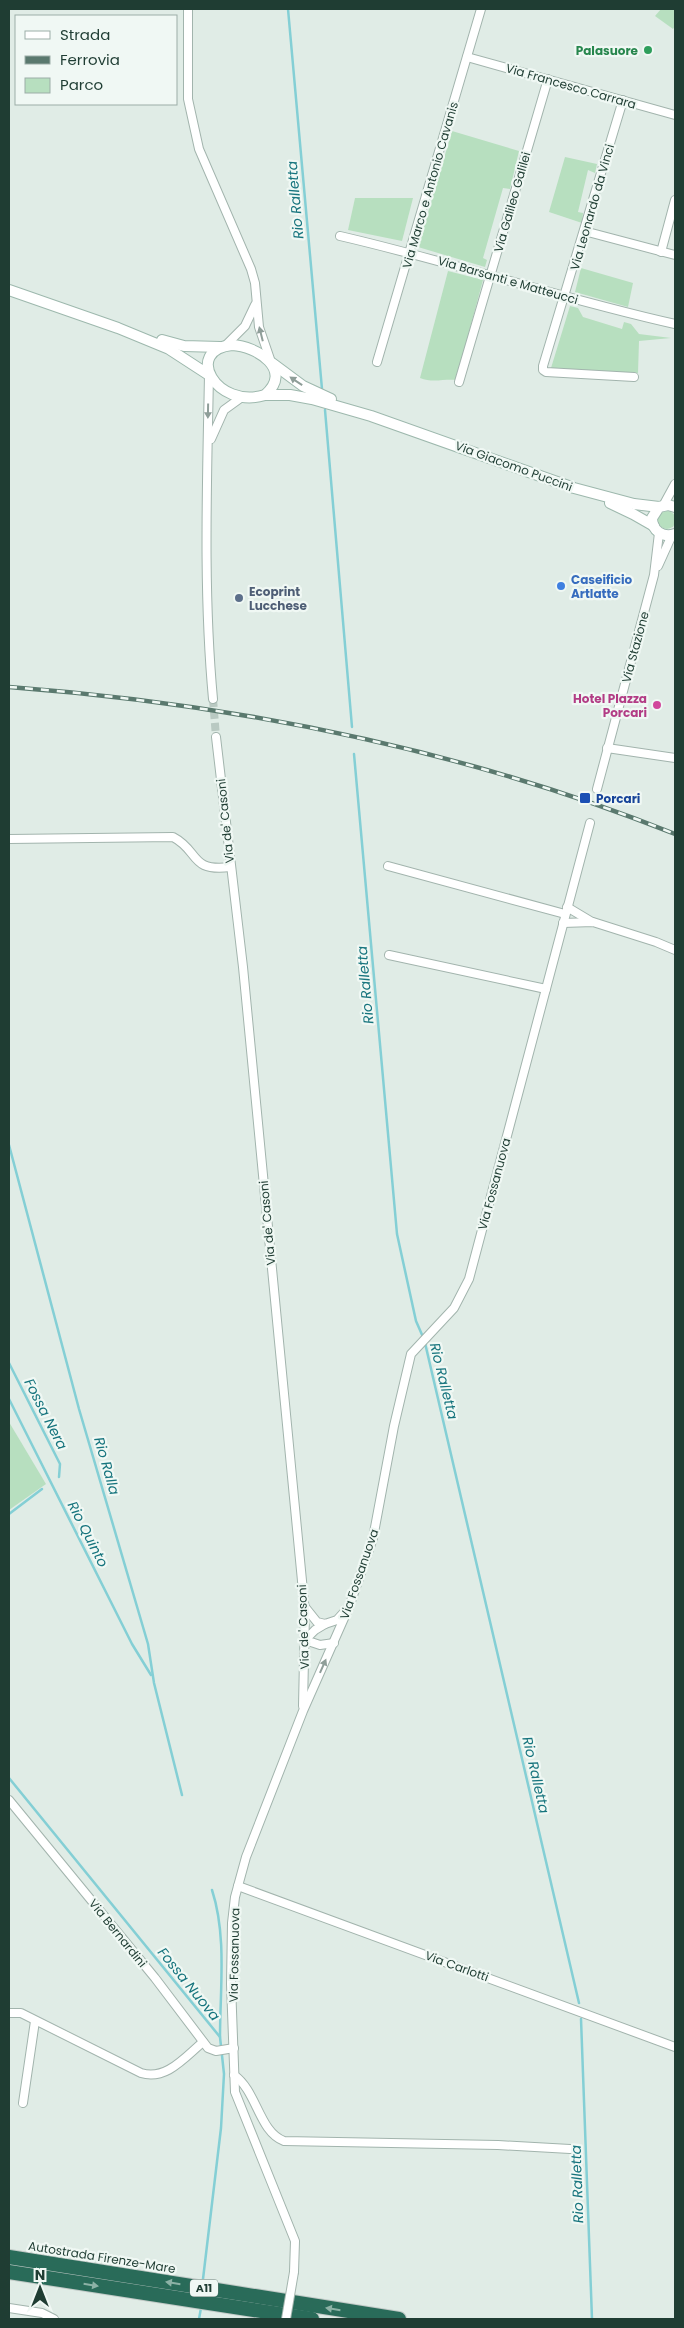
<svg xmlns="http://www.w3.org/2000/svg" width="684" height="2328" viewBox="0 0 684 2328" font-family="Poppins,sans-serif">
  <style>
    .green { fill: #b7dfbf }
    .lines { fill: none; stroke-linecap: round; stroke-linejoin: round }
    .stream { stroke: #84cfd5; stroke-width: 2.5 }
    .street-tunnel { stroke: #b9c9c2; stroke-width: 8; stroke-dasharray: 8 4; stroke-linecap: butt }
    .street-casing { stroke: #a2b4ad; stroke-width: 10 }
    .secondary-casing { stroke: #9db8ad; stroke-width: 12 }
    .highway-casing { stroke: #c0c9c6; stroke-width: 16 }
    .street { stroke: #fff; stroke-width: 8 }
    .secondary { stroke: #fff; stroke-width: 10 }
    .highway { stroke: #296b59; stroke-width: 14 }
    .rail-casing { stroke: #5a796e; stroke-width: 4.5 }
    .rail { stroke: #f0f8f4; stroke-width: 2.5; stroke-dasharray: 8; stroke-linecap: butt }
    .street-bridge-casing { stroke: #a2b4ad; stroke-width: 10; stroke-linecap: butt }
    .street-bridge { stroke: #fff; stroke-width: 8 }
    .oneway { fill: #8f9e99 }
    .oneway2 { fill: #8cb2a6 }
    .leisure-dot { fill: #2e9e5b; stroke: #f0f8f4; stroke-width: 2 }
    .shop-dot { fill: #3f7fe0; stroke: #f0f8f4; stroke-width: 2 }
    .service-dot { fill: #5c6f8a; stroke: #f0f8f4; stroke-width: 2 }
    .hotel-dot { fill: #d1479c; stroke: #f0f8f4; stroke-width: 2 }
    .transit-dot { fill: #1a4fb4; stroke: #f0f8f4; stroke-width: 2 }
    .labels { text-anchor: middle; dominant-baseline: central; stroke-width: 4.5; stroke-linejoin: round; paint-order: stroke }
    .shield { fill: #f0f8f4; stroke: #5e756d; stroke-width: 1 }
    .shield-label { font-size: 11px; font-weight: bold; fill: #1f3d33 }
    .leisure-label { font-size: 12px; font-weight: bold; fill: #27864d; stroke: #f0f8f4; text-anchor: end }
    .street-label { font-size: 12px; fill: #1f3d33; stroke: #f0f8f4 }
    .shop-label { font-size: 12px; font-weight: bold; fill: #366cbe; stroke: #f0f8f4; text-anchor: start }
    .service-label { font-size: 12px; font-weight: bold; fill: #4e5e75; stroke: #f0f8f4; text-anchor: start }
    .hotel-label { font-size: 12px; font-weight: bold; fill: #b23c85; stroke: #f0f8f4; text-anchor: end }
    .transit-label { font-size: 12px; font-weight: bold; fill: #164399; stroke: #f0f8f4; text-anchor: start }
    .water-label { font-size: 14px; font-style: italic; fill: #16747d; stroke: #f0f8f4 }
  </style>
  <rect width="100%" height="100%" fill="#e0ece6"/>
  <g class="green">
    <path d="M661,9H675V26L673,29L655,16Z"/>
    <path d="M452,131L519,151L510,189L503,188L483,258L487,260L485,267L418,247Z"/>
    <path d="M565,157L597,164L595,173L588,170L578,212L583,213L582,223L549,212Z"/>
    <path d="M355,198H413L402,241L348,230Z"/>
    <path d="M581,268L633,283L628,307L575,292Z"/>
    <path d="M448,271L483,280L456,380C443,379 432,383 420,378Z"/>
    <path d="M570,306L578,308L583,317L622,329L624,322L631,324L639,334L671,338L639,341L638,373L551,368Z"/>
    <circle cx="667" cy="520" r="9"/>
    <path d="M9,1422L46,1484L9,1510Z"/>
  </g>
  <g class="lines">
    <g class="stream">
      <path d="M288,9L322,389"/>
      <path d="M325,410L352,727"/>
      <path d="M354,754L397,1234L416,1321L423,1337"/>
      <path d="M9,1145L79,1409L148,1644L154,1683L182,1795"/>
      <path d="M425,1343L579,2003"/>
      <path d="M9,1363L60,1464L59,1477"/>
      <path d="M9,1399L132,1644L151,1675"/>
      <path d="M9,1514L42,1489"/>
      <path d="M9,1778L220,2037L224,2074L221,2128L203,2279"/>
      <path d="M212,1890C227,1936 220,1989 220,2037"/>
      <path d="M581,2019L592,2319"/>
      <path d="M199,2319L201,2308"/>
    </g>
    <path class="street-tunnel" d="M213,699L216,737"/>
    <g class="street-casing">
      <g id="street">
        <path d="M188,9V99L199,149L251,269L255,283L259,327L271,362"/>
        <path d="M467,57L675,115"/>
        <path d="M623,100L543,366V370L546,372L634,377"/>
        <path d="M584,231L675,255"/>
        <path d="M340,236C453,262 562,299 675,324"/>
        <path d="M661,252L675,200"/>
        <path d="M225,346L245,326L255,305"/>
        <path d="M377,362L481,9"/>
        <path d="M209,375C207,484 203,591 213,699"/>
        <path d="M459,382L548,79"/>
        <path d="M211,439L224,410L242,397"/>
        <path d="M663,506L675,484"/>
        <path d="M658,566L672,535"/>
        <path d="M216,737L243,967L305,1612L303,1706"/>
        <path d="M607,748L675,758"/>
        <path d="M597,789L654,575L659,533"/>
        <path d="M9,839L173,837C200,851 189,872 230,867"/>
        <path d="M388,866L565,914"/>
        <path d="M567,907L592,922"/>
        <path d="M563,923L593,922L656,942L675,950"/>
        <path d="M389,955L546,989"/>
        <path d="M305,1607L317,1622L325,1624L337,1620L346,1610"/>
        <path d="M325,1624L315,1630L305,1640L320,1645L334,1643"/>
        <path d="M9,1800L155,1978L208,2048L216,2051L234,2048"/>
        <path d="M238,1886L675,2047"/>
        <path d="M9,2013H21L141,2073C166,2081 185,2057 203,2042"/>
        <path d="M234,2075C257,2091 259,2132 284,2141L498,2145L570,2149"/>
        <path d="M23,2103L35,2021"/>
        <path d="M294,2272L295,2241L235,2092L231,1984L232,1923L235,1897L246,1857L303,1711L349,1607L373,1538L394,1426L411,1354L454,1308L469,1279L590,823"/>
        <path d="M9,2308L42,2313L54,2319"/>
      </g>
    </g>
    <g class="secondary-casing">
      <g id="secondary">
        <path d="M9,290L118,328L169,349L209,375"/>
        <path d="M162,340L184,346L220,347"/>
        <path d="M232,345C257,346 294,370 265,395C216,410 183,350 232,345Z"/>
        <path d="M272,363L303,386L331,399"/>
        <path d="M265,395H290L312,399L371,416L574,488L634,504L659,507"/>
        <path d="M610,503L633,514L654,526"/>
        <path d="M675,507L668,505L659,507L652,518C652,531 663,538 675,534"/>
      </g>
    </g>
    <g class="highway-casing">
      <g id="highway">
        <path d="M9,2257L399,2319"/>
        <path d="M9,2272L312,2319"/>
      </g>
    </g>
    <use href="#street" class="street"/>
    <use href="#secondary" class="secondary"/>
    <use href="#highway" class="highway"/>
    <g class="rail-casing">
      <path id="rail" d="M9,687C235,704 464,750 675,834"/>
    </g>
    <use href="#rail" class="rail"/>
    <g class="street-bridge-casing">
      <path id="street-bridge" d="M286,2319L294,2272"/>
    </g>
    <use href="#street-bridge" class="street-bridge"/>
  </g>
  <defs><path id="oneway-solid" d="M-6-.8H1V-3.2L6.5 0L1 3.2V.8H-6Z" transform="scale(1.25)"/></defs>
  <g class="oneway">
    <use href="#oneway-solid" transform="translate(261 334) rotate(-104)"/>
    <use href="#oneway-solid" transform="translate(296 381) rotate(-146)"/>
    <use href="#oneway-solid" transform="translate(208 411) rotate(91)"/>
    <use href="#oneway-solid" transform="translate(323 1666) rotate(-66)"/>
  </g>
  <g class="oneway2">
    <use href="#oneway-solid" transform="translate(173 2283) rotate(-171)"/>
    <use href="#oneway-solid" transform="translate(91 2285) rotate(9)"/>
    <use href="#oneway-solid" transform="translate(333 2309) rotate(-171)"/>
  </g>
  <circle class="leisure-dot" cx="648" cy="50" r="5"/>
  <circle class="shop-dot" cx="561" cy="586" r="5"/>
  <circle class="service-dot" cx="239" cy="598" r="5"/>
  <circle class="hotel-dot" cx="657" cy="705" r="5"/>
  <rect class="transit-dot" x="579" y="792" width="12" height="12" rx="2.5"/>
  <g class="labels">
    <rect class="shield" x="190" y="2279.5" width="28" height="17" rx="4"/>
    <g class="shield-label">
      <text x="204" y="2288">A11</text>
    </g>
    <g class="leisure-label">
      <text x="638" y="50">Palasuore</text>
    </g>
    <g class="street-label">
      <text transform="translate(571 86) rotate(16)">Via Francesco Carrara</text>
      <text transform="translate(430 185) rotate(-74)">Via Marco e Antonio Cavanis</text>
      <text transform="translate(512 202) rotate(-74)">Via Galileo Galilei</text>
      <text transform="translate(592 207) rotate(-74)">Via Leonardo da Vinci</text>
      <text transform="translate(508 280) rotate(16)">Via Barsanti e Matteucci</text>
      <text transform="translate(514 466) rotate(20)">Via Giacomo Puccini</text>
      <text transform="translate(635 647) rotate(-75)">Via Stazione</text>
      <text transform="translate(225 821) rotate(-96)">Via de' Casoni</text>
      <text transform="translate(494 1184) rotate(-75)">Via Fossanuova</text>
      <text transform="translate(267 1223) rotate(-95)">Via de' Casoni</text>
      <text transform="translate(359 1574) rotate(-71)">Via Fossanuova</text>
      <text transform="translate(303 1627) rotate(-92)">Via de' Casoni</text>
      <text transform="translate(118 1933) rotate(51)">Via Bernardini</text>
      <text transform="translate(234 1955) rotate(-89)">Via Fossanuova</text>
      <text transform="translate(457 1966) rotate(20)">Via Carlotti</text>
      <text transform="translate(102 2257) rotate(9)">Autostrada Firenze-Mare</text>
    </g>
    <g class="shop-label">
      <text x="571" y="579">Caseificio<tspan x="571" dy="14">Artlatte</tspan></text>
    </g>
    <g class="service-label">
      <text x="249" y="591">Ecoprint<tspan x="249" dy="14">Lucchese</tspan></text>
    </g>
    <g class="hotel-label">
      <text x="647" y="698">Hotel Plazza<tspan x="647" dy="14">Porcari</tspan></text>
    </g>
    <g class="transit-label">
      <text x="596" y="798">Porcari</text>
    </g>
    <g class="water-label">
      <text transform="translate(295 200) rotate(-95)">Rio Ralletta</text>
      <text transform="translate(365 985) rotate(-95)">Rio Ralletta</text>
      <text transform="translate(444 1381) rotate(76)">Rio Ralletta</text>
      <text transform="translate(46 1414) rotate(63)">Fossa Nera</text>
      <text transform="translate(107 1466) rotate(74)">Rio Ralla</text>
      <text transform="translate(88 1534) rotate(63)">Rio Quinto</text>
      <text transform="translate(536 1775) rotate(77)">Rio Ralletta</text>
      <text transform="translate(189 1984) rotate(51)">Fossa Nuova</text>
      <text transform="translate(577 2184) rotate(-92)">Rio Ralletta</text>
    </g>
  </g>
  <rect width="684" height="2328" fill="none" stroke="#1f3d33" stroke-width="20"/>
  <rect x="15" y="15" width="162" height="90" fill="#f0f8f4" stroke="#9cada7"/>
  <rect x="25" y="31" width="25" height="8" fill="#ffffff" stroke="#9cada7"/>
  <text x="60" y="40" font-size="15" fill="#1f3d33">Strada</text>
  <rect x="25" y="56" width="25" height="8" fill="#5a796e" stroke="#9cada7"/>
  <text x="60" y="65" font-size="15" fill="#1f3d33">Ferrovia</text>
  <rect x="25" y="78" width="25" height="15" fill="#b7dfbf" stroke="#9cada7"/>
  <text x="60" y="90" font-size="15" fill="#1f3d33">Parco</text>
  <g transform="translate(40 2288)" stroke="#f0f8f4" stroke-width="4" paint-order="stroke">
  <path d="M0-4L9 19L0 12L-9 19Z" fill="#1f3d33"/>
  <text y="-8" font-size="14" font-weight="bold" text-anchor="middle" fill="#1f3d33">N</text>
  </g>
</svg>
